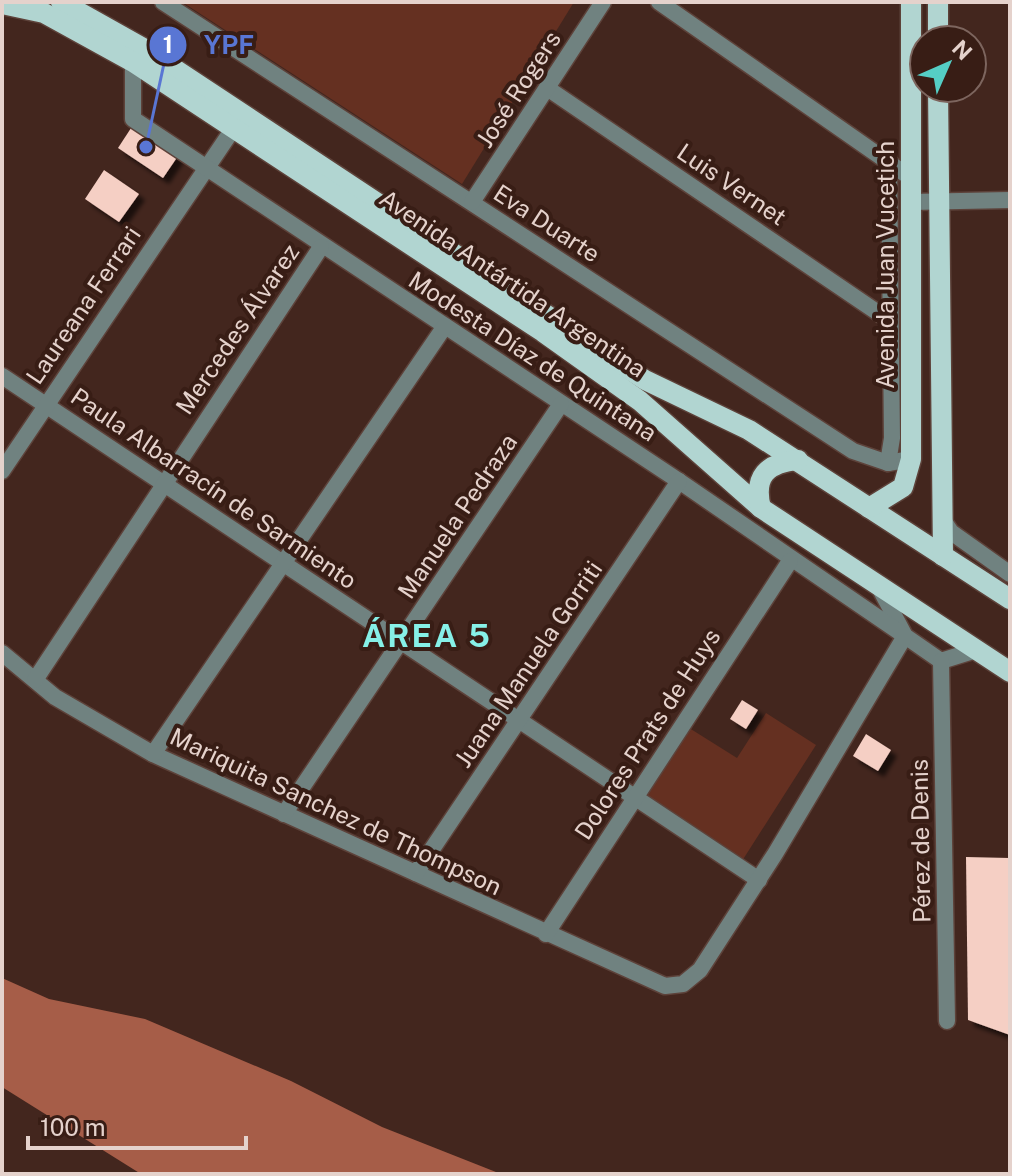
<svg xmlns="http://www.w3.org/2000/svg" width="1012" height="1176" viewBox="0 0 1012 1176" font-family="'Public Sans',sans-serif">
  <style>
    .green { fill: #653021 }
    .water { fill: #a65d48 }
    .building { fill: #f5cfc4; filter: url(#shadow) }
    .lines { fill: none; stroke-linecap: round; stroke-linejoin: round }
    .minor-casing { stroke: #5d423a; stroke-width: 19 }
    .major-casing { stroke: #5d423a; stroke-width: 23 }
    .minor { stroke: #708280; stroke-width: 16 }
    .major { stroke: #b1d5d1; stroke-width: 20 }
    .labels { text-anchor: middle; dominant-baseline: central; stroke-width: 8; stroke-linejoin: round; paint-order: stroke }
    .street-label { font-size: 24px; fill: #e5d2cc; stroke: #381d15 }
    .district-label { font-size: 32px; font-weight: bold; letter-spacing: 2px; fill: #86f0e7; stroke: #381d15 }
    .leader { fill: none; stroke: #5976d4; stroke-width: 3 }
    .callout-dot { fill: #5976d4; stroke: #381d15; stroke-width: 3 }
    .mark-label { font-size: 24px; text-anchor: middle; font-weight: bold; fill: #fff }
    .callout-label { font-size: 26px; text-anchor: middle; font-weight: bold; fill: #5976d4; stroke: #381d15; stroke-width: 8; stroke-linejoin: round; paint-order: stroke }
  </style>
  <defs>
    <filter id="shadow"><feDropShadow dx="6" dy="6" stdDeviation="2" flood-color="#0009"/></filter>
  </defs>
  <rect width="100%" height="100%" fill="#43261e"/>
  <g class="green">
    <path d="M182,2H574L462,184Z"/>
    <path d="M766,713L816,745L742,861L642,796L686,726L737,758Z"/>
  </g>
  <path class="water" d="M2,978L49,999L145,1019L291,1081L382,1127L501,1174H141L2,1087Z"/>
  <g class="building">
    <path d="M133,125L178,156L163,178L118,148Z"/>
    <path d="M104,170L139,194L119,222L85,199Z"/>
    <path d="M742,700L758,710L746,729L730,719Z"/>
    <path d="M866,734L891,750L878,771L853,756Z"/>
    <path d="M966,857L1010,858V1035L968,1020Z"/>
  </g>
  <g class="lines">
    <g class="minor-casing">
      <g id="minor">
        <path d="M163,2L853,451L888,463L911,459"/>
        <path d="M659,2L911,178"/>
        <path d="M547,88L890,321"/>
        <path d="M472,202L603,2"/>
        <path d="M911,202L1010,200"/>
        <path d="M2,376L759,880"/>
        <path d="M888,463L892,438L889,163"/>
        <path d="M2,471L233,129"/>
        <path d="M941,517L951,532L1010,574"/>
        <path d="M879,587L905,636L941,661L976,650"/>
        <path d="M2,653L55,697L153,754L665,986L683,984L700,970L775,854L905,636L679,481L133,119V62"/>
        <path d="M941,661L947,1021"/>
        <path d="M35,680L321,247"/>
        <path d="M153,754L445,326"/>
        <path d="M284,814L561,404"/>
        <path d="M416,873L679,481"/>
        <path d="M546,934L790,561"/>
      </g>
    </g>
    <g class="major-casing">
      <g id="major">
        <path d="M61,2L143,48L645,380L749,430L1010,599"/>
        <path d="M2,4L44,13L133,62L543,332L640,401L761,508L1010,672"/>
        <path d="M938,40V2"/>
        <path d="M938,88L943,556"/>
        <path d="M761,508C753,476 767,463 798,460"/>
        <path d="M869,508L903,487L911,459V2"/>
      </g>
    </g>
    <use href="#minor" class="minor"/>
    <use href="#major" class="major"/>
  </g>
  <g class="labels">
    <g class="street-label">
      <text transform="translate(518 89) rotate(-57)">José Rogers</text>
      <text transform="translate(732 184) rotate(34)">Luis Vernet</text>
      <text transform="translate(547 223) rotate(33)">Eva Duarte</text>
      <text transform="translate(885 265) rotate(-90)">Avenida Juan Vucetich</text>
      <text transform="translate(513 283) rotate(34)">Avenida Antártida Argentina</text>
      <text transform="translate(83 305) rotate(-56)">Laureana Ferrari</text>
      <text transform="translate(237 329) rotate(-56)">Mercedes Álvarez</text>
      <text transform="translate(533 356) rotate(33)">Modesta Díaz de Quintana</text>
      <text transform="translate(214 488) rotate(34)">Paula Albarracín de Sarmiento</text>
      <text transform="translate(457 516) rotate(-56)">Manuela Pedraza</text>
      <text transform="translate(528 664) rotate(-56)">Juana Manuela Gorriti</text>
      <text transform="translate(647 734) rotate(-57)">Dolores Prats de Huys</text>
      <text transform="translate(336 811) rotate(25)">Mariquita Sanchez de Thompson</text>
      <text transform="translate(920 841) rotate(-91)">Pérez de Denis</text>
    </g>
    <g class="district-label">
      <text x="427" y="635">ÁREA 5</text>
    </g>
  </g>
  <path class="leader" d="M146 147L168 45"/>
  <g class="callout-dot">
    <circle cx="146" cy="147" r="8"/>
    <circle cx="168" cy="45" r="20"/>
  </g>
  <g class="mark-label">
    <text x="168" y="53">1</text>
  </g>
  <g class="callout-label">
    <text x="229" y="54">YPF</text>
  </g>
  <rect width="1012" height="1176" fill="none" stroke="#e5d2cc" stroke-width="8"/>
  <g transform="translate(948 64) rotate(45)"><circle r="38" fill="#381d15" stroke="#7d655e" stroke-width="2"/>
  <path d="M0-6L14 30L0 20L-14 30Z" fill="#55cec5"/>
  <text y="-12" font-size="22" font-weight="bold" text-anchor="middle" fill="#e5d2cc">N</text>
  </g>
  <path d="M28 1136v12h218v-12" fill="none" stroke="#e5d2cc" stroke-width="4"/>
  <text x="40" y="1136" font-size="24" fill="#e5d2cc" stroke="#381d15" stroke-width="6" paint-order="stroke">100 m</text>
</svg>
